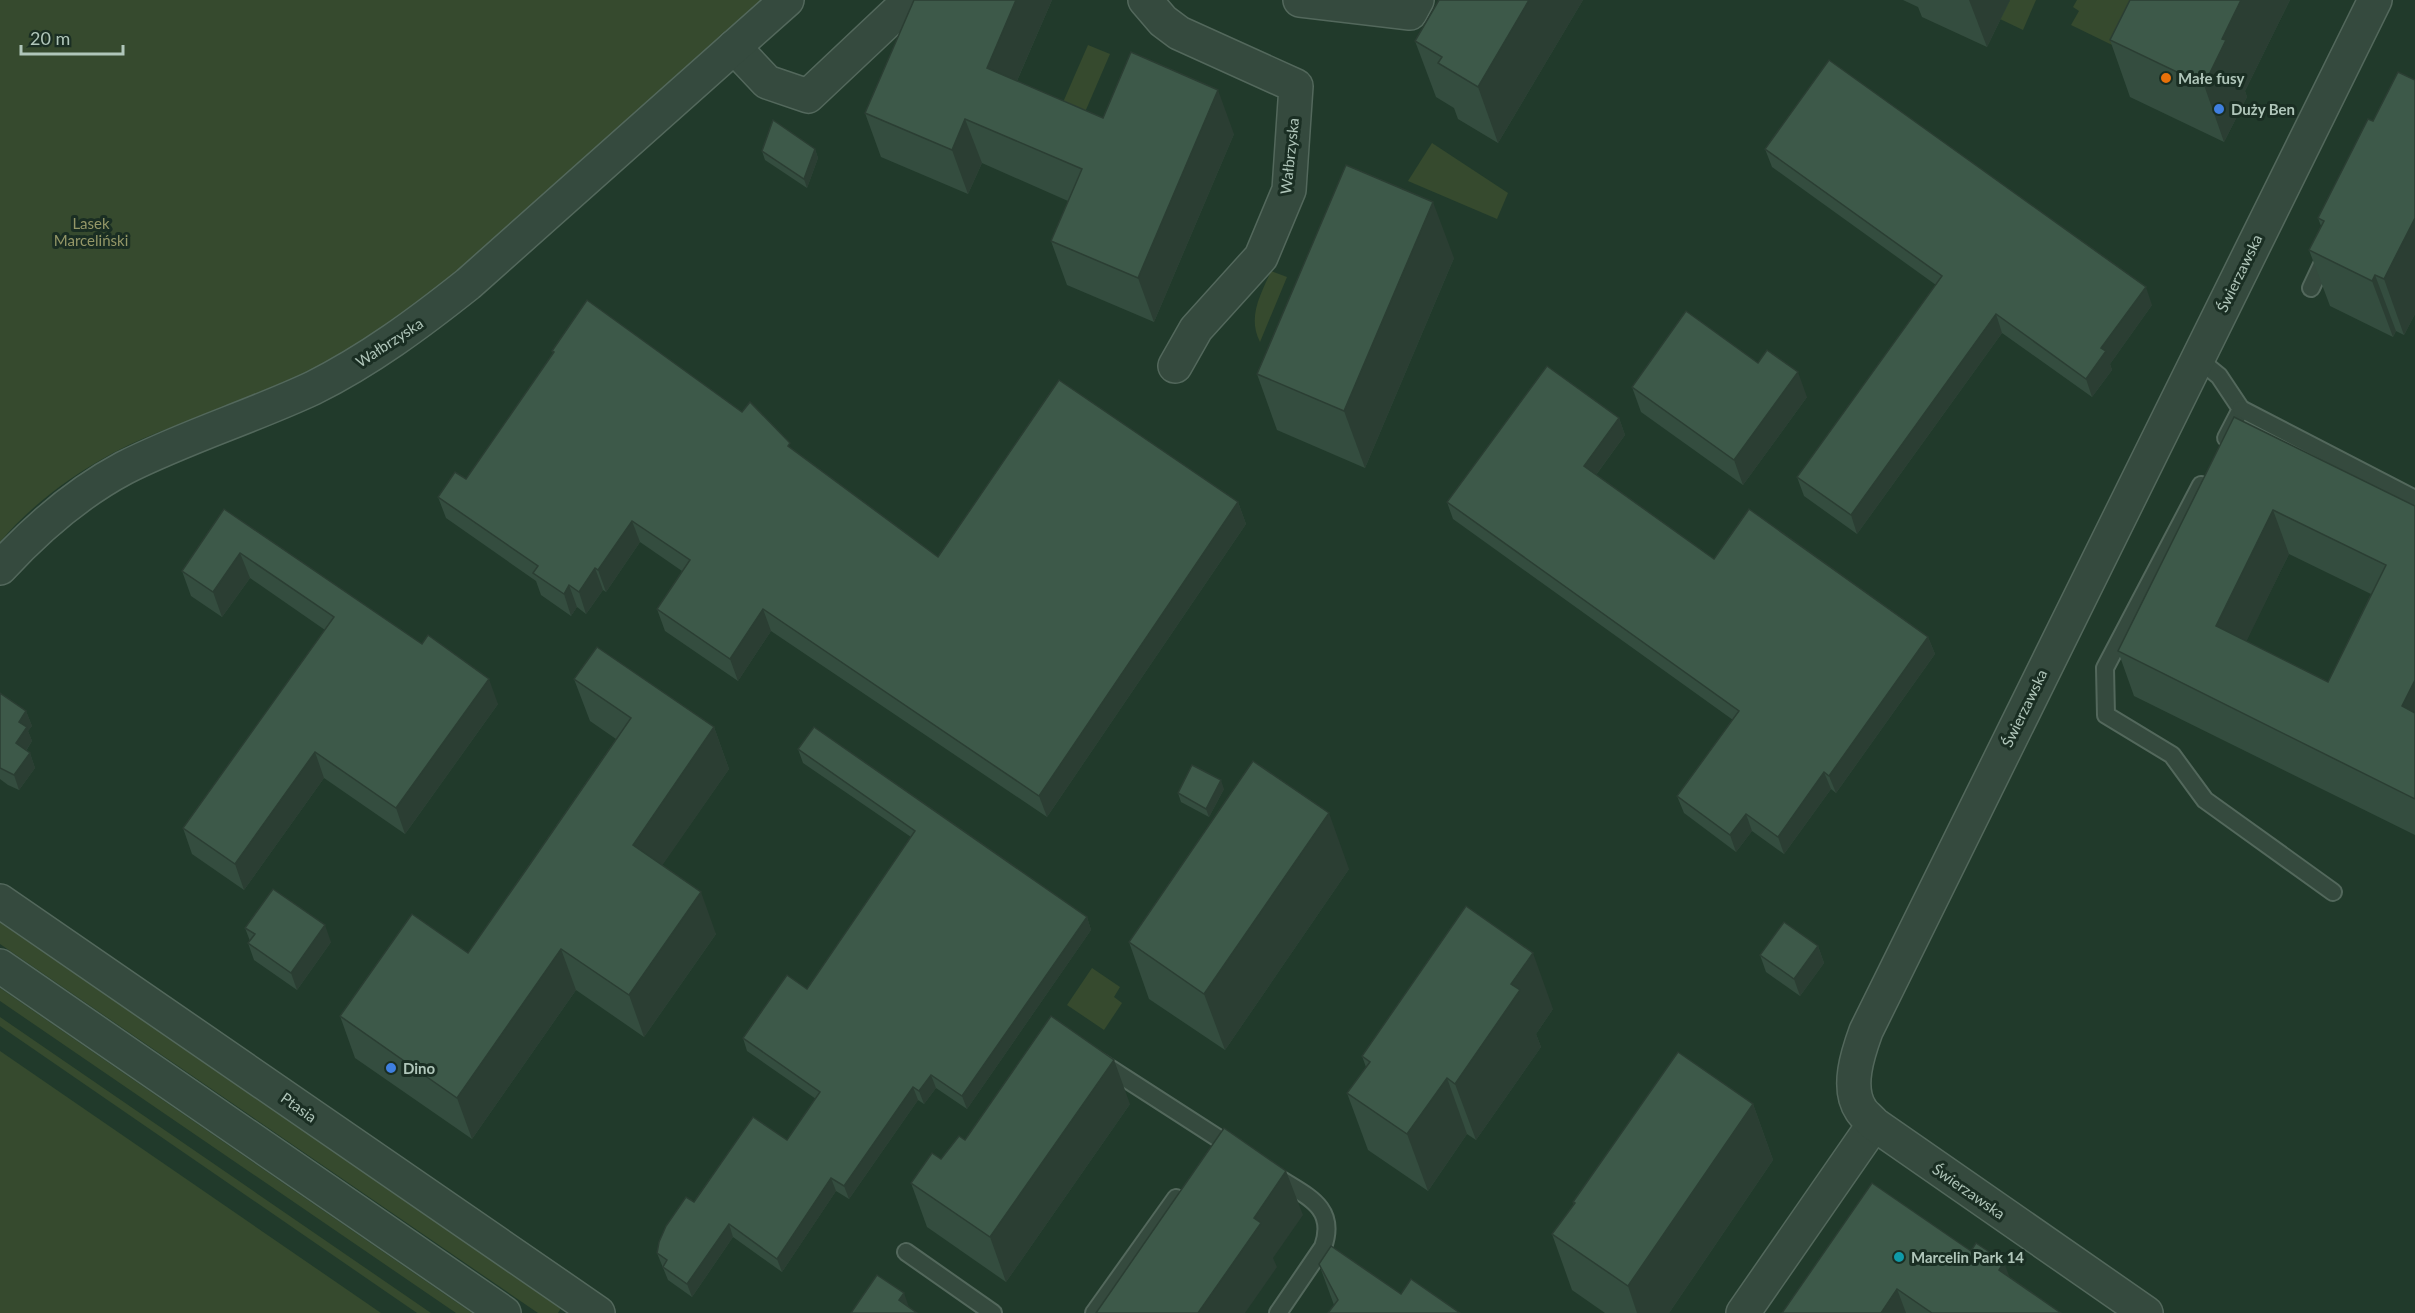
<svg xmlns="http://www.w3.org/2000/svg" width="2415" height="1313" viewBox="0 0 2415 1313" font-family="Lato,sans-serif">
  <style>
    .green { fill: #364a2e }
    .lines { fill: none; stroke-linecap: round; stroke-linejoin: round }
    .service-casing { stroke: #53685c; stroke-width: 20 }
    .minor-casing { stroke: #53685c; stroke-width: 36 }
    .service { stroke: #354a3e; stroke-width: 16 }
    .minor { stroke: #354a3e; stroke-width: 33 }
    .wall { fill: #344d3f; fill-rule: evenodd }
    .shaded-wall { fill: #2b3e33 }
    .building { fill: #3d5949; stroke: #2b3e33; stroke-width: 1.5; fill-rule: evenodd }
    .food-dot { fill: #e8710a; stroke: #1a2e23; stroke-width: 2 }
    .shop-dot { fill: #3f7fe0; stroke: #1a2e23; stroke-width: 2 }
    .culture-dot { fill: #0f9aa8; stroke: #1a2e23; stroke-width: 2 }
    .labels { text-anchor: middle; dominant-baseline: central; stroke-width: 6; stroke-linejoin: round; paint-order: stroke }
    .poi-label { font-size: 15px; font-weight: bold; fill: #b0c6ba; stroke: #1a2e23; text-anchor: start }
    .street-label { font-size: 15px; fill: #b0c6ba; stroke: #1a2e23 }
    .park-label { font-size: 15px; fill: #949767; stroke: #1a2e23 }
  </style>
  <rect width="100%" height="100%" fill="#213a2b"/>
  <g class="green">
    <path d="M0,0H763L447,281C401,316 355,351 302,375C282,385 261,395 240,403C198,419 153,431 113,453C72,475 30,506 0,542Z"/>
    <path d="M2010,0H2036L2023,30L2000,19Z"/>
    <path d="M2077,0H2170L2141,59L2071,25L2079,11L2073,7Z"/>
    <path d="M1088,45L1110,54L1079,126L1057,116Z"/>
    <path d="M1432,143L1508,193L1497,219L1408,181Z"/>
    <path d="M1271,271L1287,277L1260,342C1247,317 1261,294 1271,271Z"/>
    <path d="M0,922L561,1308L558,1313H538L0,944Z"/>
    <path d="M1092,968L1120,987L1114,997L1122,1003L1104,1030L1067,1005Z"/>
    <path d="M0,988L472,1313H456L0,1001Z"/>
    <path d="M0,1017L431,1313H417L0,1026Z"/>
    <path d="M0,1051L381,1313H0Z"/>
  </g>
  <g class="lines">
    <g class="service-casing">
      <g id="service">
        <path d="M2311,288L2327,254"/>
        <path d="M2197,358L2219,376L2241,409L2226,438"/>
        <path d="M2241,409L2415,499"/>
        <path d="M2201,485L2105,668L2106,715L2172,755L2205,800L2333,892"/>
        <path d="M1100,1062L1235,1149"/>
        <path d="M1274,1175C1303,1195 1338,1205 1323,1247L1278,1313"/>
        <path d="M906,1252L993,1313"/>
        <path d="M1094,1313L1176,1198"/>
      </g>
    </g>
    <g class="minor-casing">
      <g id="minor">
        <path d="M1145,0L1163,21L1179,33L1296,86L1289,190L1261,257L1196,329L1175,366"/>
        <path d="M1300,0L1410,13L1417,0"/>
        <path d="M734,47L767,82L808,96L910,0"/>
        <path d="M0,568C36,529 77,493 124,468C185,437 251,417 313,388C369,360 419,323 468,284L787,0"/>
        <path d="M0,901L598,1313"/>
        <path d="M0,966L504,1313"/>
        <path d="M1743,1313L1874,1124"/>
        <path d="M2146,1313L1874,1124C1870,1119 1864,1115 1861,1110C1846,1088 1858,1053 1866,1031L2375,0"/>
      </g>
    </g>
    <use href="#service" class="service"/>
    <use href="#minor" class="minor"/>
  </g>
  <g class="wall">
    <path d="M914,0H1052L1017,81L1103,118L1234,134L1154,322L1067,285L1051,241L1068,201L982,163L968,194L881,157L865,113Z"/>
    <path d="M1439,0H1583L1498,143L1458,119L1454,108L1436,97L1415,41Z"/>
    <path d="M1903,0H2010L1987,47L1922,17L1918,7Z"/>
    <path d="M2130,0H2290L2245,91L2247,97L2224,142L2130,97L2110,40Z"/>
    <path d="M2415,80V314L2404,335L2396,331L2393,337L2330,306L2309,250L2321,226L2318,218L2373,121Z"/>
    <path d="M815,149L818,158L807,188L765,160L762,151Z"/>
    <path d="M1765,149L2152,305L2110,364L2112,370L2092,397L2002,333L1857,534L1804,496L1797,477L1936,285L1772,167Z"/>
    <path d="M1454,258L1365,468L1277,430L1257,374Z"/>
    <path d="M552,351L793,450L938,557L1238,502L1246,524L1047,817L771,631L738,681L665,631L657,609L682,571L640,542L606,592L603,590L586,614L577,607L571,616L541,595L536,581L446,518L438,497L466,479L553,353Z"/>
    <path d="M1632,387L1807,397L1743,485L1641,412Z"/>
    <path d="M2234,417L2415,506V835L2134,696L2118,651ZM2289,554L2371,594L2328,682L2246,641Z"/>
    <path d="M1619,418L1625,435L1596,475L1714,559L1928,637L1935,654L1836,793L1831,789L1784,854L1752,831L1736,852L1684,813L1677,796L1733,720L1453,519L1447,502Z"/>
    <path d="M224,509L498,704L405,834L324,778L244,890L192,854L183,828L325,630L250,578L222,617L191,596L182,571Z"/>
    <path d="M574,679L714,727L729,769L662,865L716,934L644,1037L576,990L472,1139L355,1058L340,1016L468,953L616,739L590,721Z"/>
    <path d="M0,693L26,711L32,726L28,731L32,741L26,751L30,753L35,768L19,790L8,785L0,779Z"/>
    <path d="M798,749L1087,917L1091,930L967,1109L936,1088L924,1104L918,1100L849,1199L836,1191L782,1272L733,1237L692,1297L668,1280L657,1253L694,1202L787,1140L816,1099L747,1051L743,1038L807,989L911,837L803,763Z"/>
    <path d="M1224,789L1209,817L1181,802L1178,793Z"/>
    <path d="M1349,869L1225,1050L1149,999L1129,942Z"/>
    <path d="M245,928L331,942L297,990L254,960L248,943L250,941Z"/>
    <path d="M1818,946L1824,963L1800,996L1766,972L1760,955Z"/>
    <path d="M1553,1009L1536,1034L1541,1047L1476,1140L1467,1134L1428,1191L1368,1150L1347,1093L1366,1067L1362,1056Z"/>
    <path d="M1130,1104L1006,1282L927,1227L911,1183L965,1140Z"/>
    <path d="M1753,1104L1773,1160L1669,1313H1605L1572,1290L1552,1234L1574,1205L1573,1202Z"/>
    <path d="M1872,1183L2010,1278L2061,1313H1782Z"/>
    <path d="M1319,1264L1401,1294L1334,1305Z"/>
  </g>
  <g class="shaded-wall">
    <path d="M1016,0H1052L1003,113L987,68Z"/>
    <path d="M1529,0H1583L1498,143L1478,87Z"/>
    <path d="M1969,0H2010L1987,47Z"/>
    <path d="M2241,0H2290L2245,91L2247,97L2224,142L2204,85L2222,39Z"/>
    <path d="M1218,90L1234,134L1154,322L1138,278Z"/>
    <path d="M965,119L982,163L968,194L952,150Z"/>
    <path d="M815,149L818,158L807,188L804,179Z"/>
    <path d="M1433,202L1454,258L1365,468L1344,411Z"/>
    <path d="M2415,218V314L2404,335L2384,279Z"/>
    <path d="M2375,275L2396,331L2393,337L2372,281Z"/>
    <path d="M2146,287L2152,305L2110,364L2112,370L2092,397L2086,379L2101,348Z"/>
    <path d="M1996,314L2002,333L1857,534L1851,515Z"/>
    <path d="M1798,372L1807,397L1743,485L1734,460Z"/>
    <path d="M1619,418L1625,435L1590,483L1584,466Z"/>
    <path d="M1238,502L1246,524L1047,817L1039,796Z"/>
    <path d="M2273,510L2289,554L2232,671L2216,626Z"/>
    <path d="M632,521L640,542L606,592L598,570Z"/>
    <path d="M240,553L250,578L222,617L213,592Z"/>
    <path d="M595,568L603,590L586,614L579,592Z"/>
    <path d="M569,585L577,607L571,616L564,594Z"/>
    <path d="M763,609L771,631L738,681L730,659Z"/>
    <path d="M1928,637L1935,654L1836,793L1829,776Z"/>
    <path d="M489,679L498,704L405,834L396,808Z"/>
    <path d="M2415,680V742L2402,706Z"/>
    <path d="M26,711L32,726L28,731L32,741L21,758L16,743L19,722Z"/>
    <path d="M714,727L729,769L648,886L633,845Z"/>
    <path d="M315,752L324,778L244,890L235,864Z"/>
    <path d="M30,753L35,768L19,790L14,775Z"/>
    <path d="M1824,772L1831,789L1784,854L1778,837Z"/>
    <path d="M1221,780L1224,789L1209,817L1206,809Z"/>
    <path d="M1329,813L1349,869L1225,1050L1204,994Z"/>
    <path d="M1746,814L1752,831L1736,852L1730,835Z"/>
    <path d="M701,892L716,934L644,1037L629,995Z"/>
    <path d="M1087,917L1091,930L967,1109L962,1096Z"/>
    <path d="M325,925L331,942L297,990L291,973Z"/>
    <path d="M1818,946L1824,963L1800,996L1794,979Z"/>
    <path d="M561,949L576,990L472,1139L457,1098Z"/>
    <path d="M1533,953L1553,1009L1536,1034L1541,1047L1476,1140L1455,1084L1511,984Z"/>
    <path d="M1114,1060L1130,1104L1006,1282L990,1237Z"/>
    <path d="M931,1075L936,1088L924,1104L919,1091Z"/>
    <path d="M1447,1078L1467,1134L1428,1191L1407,1134Z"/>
    <path d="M913,1087L918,1100L849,1199L844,1186Z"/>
    <path d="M1753,1104L1773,1160L1669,1313H1637L1628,1286Z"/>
    <path d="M1286,1171L1303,1215L1273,1258L1277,1267L1245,1313H1198L1254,1218Z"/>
    <path d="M831,1178L836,1191L782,1272L777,1259Z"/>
    <path d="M729,1224L733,1237L692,1297L687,1284Z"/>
    <path d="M2004,1262L2020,1306L1999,1270Z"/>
    <path d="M1897,1289L1906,1313H1881Z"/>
    <path d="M904,1293L911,1313L899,1300Z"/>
  </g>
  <g class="building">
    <path d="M914,0H1016L987,68L1103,118L1131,52L1218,90L1138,278L1051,241L1082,169L965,119L952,150L865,113Z"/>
    <path d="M1439,0H1529L1478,87L1438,63L1442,57L1415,41Z"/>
    <path d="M2130,0H2241L2222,39L2226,40L2204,85L2110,40Z"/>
    <path d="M1829,60L2146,287L2101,348L2106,351L2086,379L1996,314L1851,515L1797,477L1942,276L1765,149Z"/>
    <path d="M2398,72L2415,80V218L2384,279L2375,275L2372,281L2309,250L2324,221L2318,218L2368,119L2373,121Z"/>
    <path d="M773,120L815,149L804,179L762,151Z"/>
    <path d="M1346,165L1433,202L1344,411L1257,374Z"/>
    <path d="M587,300L742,412L750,402L790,443L788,446L938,557L1059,380L1238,502L1039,796L763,609L730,659L657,609L690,560L632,521L598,570L595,568L579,592L569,585L564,594L533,573L538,566L438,497L455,472L466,479L554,352L552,351Z"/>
    <path d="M1686,311L1758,363L1767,350L1798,372L1734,460L1632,387Z"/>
    <path d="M1547,366L1619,418L1584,466L1714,559L1749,509L1928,637L1829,776L1824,772L1778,837L1746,814L1730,835L1677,796L1739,711L1447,502Z"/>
    <path d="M2234,417L2415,506V680L2402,706L2415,713V799L2118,651ZM2273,510L2386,565L2328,682L2216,626Z"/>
    <path d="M224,509L422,644L428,635L489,679L396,808L315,752L235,864L183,828L334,617L240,553L213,592L182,571Z"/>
    <path d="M597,647L714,727L633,845L701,892L629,995L561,949L457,1098L340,1016L412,914L468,953L528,867L631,718L574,679Z"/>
    <path d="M0,693L26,711L19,722L27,727L16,743L30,753L14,775L0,768Z"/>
    <path d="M814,727L1087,917L962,1096L931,1075L919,1091L913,1087L844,1186L831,1178L777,1259L729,1224L687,1284L663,1267L667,1260L657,1253L659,1242L666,1226L686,1197L694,1202L753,1117L787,1140L820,1092L743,1038L787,975L807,989L915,831L798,749Z"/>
    <path d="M1253,761L1329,813L1204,994L1129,942Z"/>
    <path d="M1192,765L1221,780L1206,809L1178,793Z"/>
    <path d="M273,889L325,925L291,973L248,943L255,934L245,928Z"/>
    <path d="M1466,906L1533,953L1511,984L1520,990L1455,1084L1447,1078L1407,1134L1347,1093L1370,1062L1362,1056Z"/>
    <path d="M1784,922L1818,946L1794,979L1760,955Z"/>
    <path d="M1051,1016L1114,1060L990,1237L911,1183L932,1153L941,1159L959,1136L965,1140Z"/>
    <path d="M1678,1052L1753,1104L1628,1286L1552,1234L1575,1203L1573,1202Z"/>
    <path d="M1224,1128L1286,1171L1254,1218L1261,1223L1198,1313H1096Z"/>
    <path d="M1872,1183L1971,1251L1976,1243L2004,1262L1999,1270L2061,1313H1932L1897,1289L1881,1313H1782Z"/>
    <path d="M1331,1246L1401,1294L1411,1279L1460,1313H1328L1338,1300L1319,1264Z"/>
    <path d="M877,1275L904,1293L899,1300L917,1313H851Z"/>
  </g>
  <circle class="food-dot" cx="2166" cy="78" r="6"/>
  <g class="shop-dot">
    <circle cx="2219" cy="109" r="6"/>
    <circle cx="391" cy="1068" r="6"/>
  </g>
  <circle class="culture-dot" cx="1899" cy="1257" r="6"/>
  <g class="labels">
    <g class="poi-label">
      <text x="2178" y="78">Małe fusy</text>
      <text x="2231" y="109">Duży Ben</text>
      <text x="403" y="1068">Dino</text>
      <text x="1911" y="1257">Marcelin Park 14</text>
    </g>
    <g class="street-label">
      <text transform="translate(1289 156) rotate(-84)">Wałbrzyska</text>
      <text transform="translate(2239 273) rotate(-64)">Świerzawska</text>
      <text transform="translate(389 342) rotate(-33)">Wałbrzyska</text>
      <text transform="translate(2024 708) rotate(-64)">Świerzawska</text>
      <text transform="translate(299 1107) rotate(35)">Ptasia</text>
      <text transform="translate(1969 1191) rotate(35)">Świerzawska</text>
    </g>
    <g class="park-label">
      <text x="91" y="223">Lasek<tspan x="91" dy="17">Marceliński</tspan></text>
    </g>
  </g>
  <path d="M21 45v9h102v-9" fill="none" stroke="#b0c6ba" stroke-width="3"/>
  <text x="30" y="45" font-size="18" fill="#b0c6ba" stroke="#1a2e23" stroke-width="4.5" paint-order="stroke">20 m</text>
</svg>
